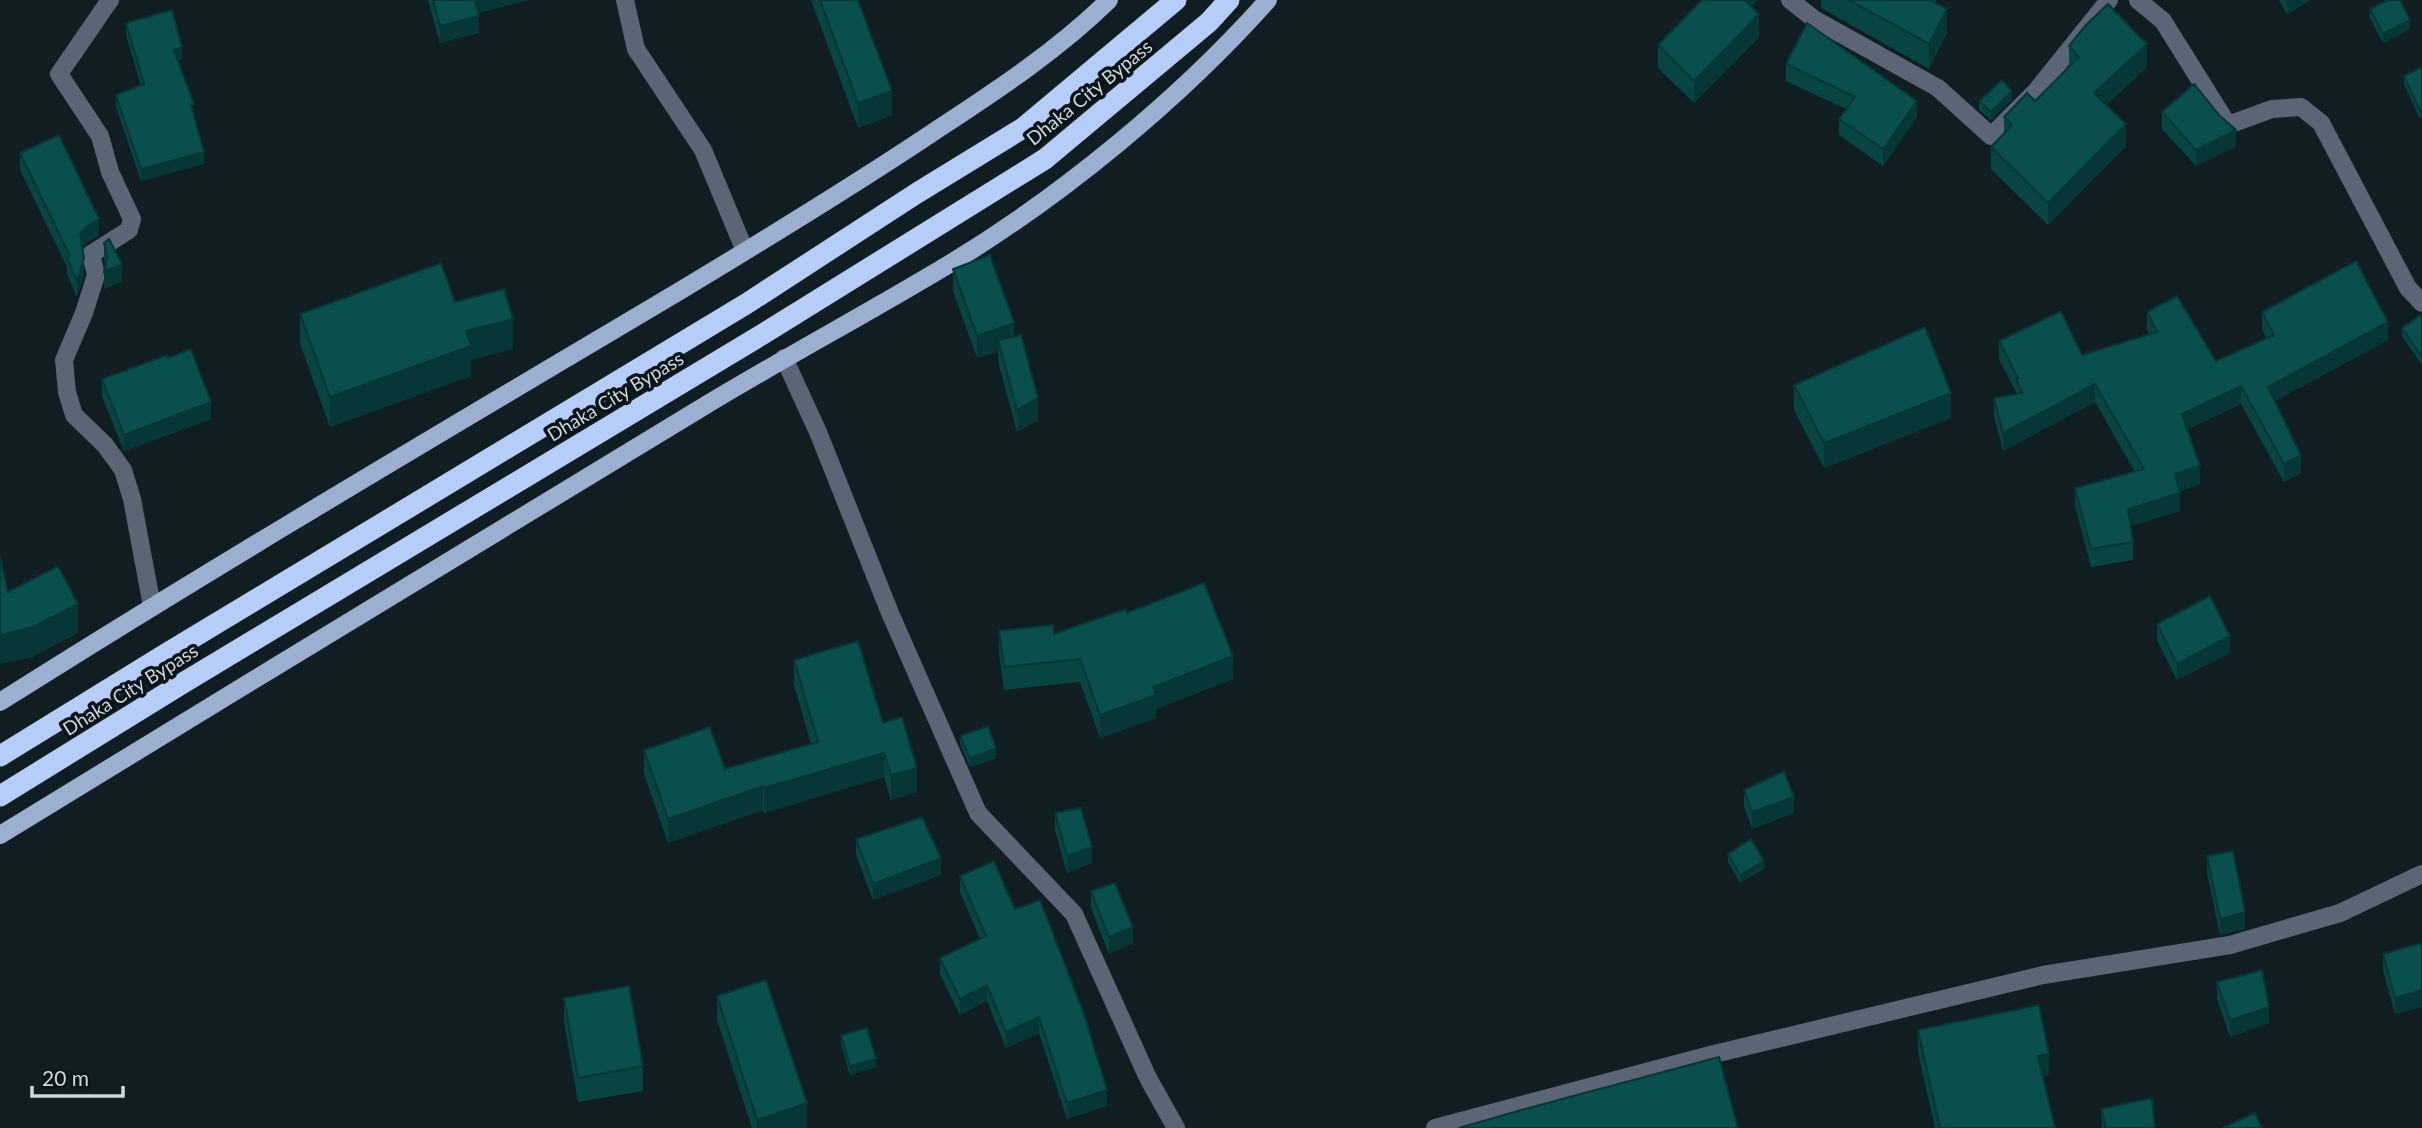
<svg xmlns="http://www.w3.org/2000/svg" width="2422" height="1128" viewBox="0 0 2422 1128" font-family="Lato,sans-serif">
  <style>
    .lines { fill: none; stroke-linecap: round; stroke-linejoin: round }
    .minor { stroke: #5b6575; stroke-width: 18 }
    .major { stroke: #9cafd1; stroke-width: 18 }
    .highway { stroke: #b6cdf7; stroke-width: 21 }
    .wall { fill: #084442 }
    .shaded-wall { fill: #063736 }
    .building { fill: #094f4d; stroke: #063736; stroke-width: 2 }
    .labels { text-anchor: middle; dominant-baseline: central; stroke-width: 7; stroke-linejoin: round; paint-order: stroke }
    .street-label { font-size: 19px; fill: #cfd8dc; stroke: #08141a }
  </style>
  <rect width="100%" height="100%" fill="#101d23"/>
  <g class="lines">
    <g class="minor">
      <path d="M110,0L59,74L100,136L110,172L132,219L129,230L91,254L96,275L84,313L64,360L67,392L74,415L105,445L123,470L132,499L152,606"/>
      <path d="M625,0L636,49L703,150L745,251"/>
      <path d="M1790,0L1814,19L1938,88L1991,136L2037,90L2109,0"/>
      <path d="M2138,0L2163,21L2228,125L2272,109L2301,107L2321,123L2408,288L2422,303"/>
      <path d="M784,358L818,432L890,613L978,813L1074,914L1148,1078L1176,1128"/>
      <path d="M1435,1128L1714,1054L2043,975L2230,945L2340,913L2422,874"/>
    </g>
    <g class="major">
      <path d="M0,702C223,561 451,427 678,292C766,239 855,185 941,127C999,89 1059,49 1109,0"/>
      <path d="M0,835C235,691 470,548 706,405C787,356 870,312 951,263C1063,195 1181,98 1268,0"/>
    </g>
    <g class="highway">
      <path d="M0,756L169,652L746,304L917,193L1023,128L1176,0"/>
      <path d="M0,796L183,683L763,334L1045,159L1209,22L1229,0"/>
    </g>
  </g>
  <g class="wall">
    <path d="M428,0H528L478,13L479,33L440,43Z"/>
    <path d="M811,0H858L892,115L858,128Z"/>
    <path d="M1702,0H1757L1752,6L1759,37L1694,103L1658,68V45Z"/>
    <path d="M1821,0H1936V3L1947,33L1929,69L1821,8Z"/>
    <path d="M2279,0H2311L2287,14Z"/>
    <path d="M2370,9L2410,29L2383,43L2370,18Z"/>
    <path d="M126,23L182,59L178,61L194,113L204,164L141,181L116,107V95L141,86L126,35Z"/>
    <path d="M2069,46L2147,67L2106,105L2126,146L2048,225L1991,169V147L2004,133V117L2035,101L2069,67Z"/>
    <path d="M1786,64L1917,117L1883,166L1839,135V119L1846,109L1786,81Z"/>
    <path d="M2422,67L2420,119L2404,84V76Z"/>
    <path d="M2012,99L1991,120L1979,110V101Z"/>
    <path d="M2162,112L2236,146L2196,166L2162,129Z"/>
    <path d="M20,153L99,235L85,244L83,248L84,275L77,297L67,274V267L20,170Z"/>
    <path d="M104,243L122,281L104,289L105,265L104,259Z"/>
    <path d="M953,269L1014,336L1038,420L1017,432L998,361V351L977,358L953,291Z"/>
    <path d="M455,302L513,349L471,360V376L330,427L300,344V314Z"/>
    <path d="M2147,312L2216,361L2267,338L2262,330V312L2388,340L2275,401L2301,473L2284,482L2241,404L2188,429L2200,484L2180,491V511L2130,526L2133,542V560L2091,567L2075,506V488L2135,472L2095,402L2003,451L1994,416V398L2016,394V392L1999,359V341L2082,355L2149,334L2147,330Z"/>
    <path d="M2422,314V365L2402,336V328Z"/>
    <path d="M102,379L211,419L124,451L102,396Z"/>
    <path d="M1794,385L1951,418L1824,468L1794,410Z"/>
    <path d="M1127,613L1233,679L1156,709V718L1100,738L1080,682L1004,690L999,654V631L1054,634Z"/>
    <path d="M2157,624L2230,653L2177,680L2157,640Z"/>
    <path d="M794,660L883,723L917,792L891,800L884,777L764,813L763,810L668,843L644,774V750L725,769L811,744L794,685Z"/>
    <path d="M960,736L996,758L970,767L960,744Z"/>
    <path d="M1744,790L1794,813L1752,829L1744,806Z"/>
    <path d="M1055,813L1092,863L1067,873L1055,830Z"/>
    <path d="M856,839L941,875L873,900L856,855Z"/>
    <path d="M1728,854L1764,869L1740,883L1728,862Z"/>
    <path d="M2207,856L2245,929L2220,935L2207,873Z"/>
    <path d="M960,876L1015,909L1107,1106L1067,1119L1039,1033L1006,1048L987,1001L960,1015L940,974V958L980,939L960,892Z"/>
    <path d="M1091,891L1133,943L1109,954L1091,908Z"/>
    <path d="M2422,943V1007L2395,1014L2383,970V954Z"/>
    <path d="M2217,982L2269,1023L2230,1037L2217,999Z"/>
    <path d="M717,996L807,1128H752L717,1020Z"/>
    <path d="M564,998L643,1066V1091L578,1102L564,1022Z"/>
    <path d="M1918,1030L2049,1075L2043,1077L2055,1128H1935L1918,1052Z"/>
    <path d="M841,1035L876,1067L850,1075L841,1044Z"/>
    <path d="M2101,1109L2155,1128H2102Z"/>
  </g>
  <g class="shaded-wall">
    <path d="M474,0H528L474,14Z"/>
    <path d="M1741,0H1757L1741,19Z"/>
    <path d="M2287,0H2311L2287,14Z"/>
    <path d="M1947,9V33L1929,69V44Z"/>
    <path d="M1759,14V37L1694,103V81Z"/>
    <path d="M479,16V33L440,43V26Z"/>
    <path d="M2410,20V29L2383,43V34Z"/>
    <path d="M2147,44V67L2094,115V93Z"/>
    <path d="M182,47V59L174,62V50Z"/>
    <path d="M892,91V115L858,128V103Z"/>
    <path d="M2012,91V99L1991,120V112Z"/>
    <path d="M1917,101V117L1883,166V149Z"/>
    <path d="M2422,110V118L2420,119V111Z"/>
    <path d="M2126,124V146L2048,225V203Z"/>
    <path d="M2236,130V146L2196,166V150Z"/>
    <path d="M204,152V164L141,181V169Z"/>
    <path d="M99,219V235L85,244L80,250V234L85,228Z"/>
    <path d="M84,258V275L77,297V281Z"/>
    <path d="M122,264V281L104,289V272Z"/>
    <path d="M513,319V349L471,360V376L330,427V397L466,331Z"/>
    <path d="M2388,322V340L2268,405V387Z"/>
    <path d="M1014,323V345L998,340V351L977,358V336Z"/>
    <path d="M2095,384V402L2003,451V433Z"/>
    <path d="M2241,386V404L2182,432V414Z"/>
    <path d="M1951,393V418L1824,468V443Z"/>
    <path d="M1038,398V420L1017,432V410Z"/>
    <path d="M211,402V419L124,451V435Z"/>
    <path d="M2301,455V473L2284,482V464Z"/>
    <path d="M2200,466V484L2175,492V474Z"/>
    <path d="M2180,493V511L2128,527V509Z"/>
    <path d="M78,604V633L33,657L0,664V635Z"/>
    <path d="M2230,636V653L2177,680V664Z"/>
    <path d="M1233,656V679L1156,709V718L1100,738V715L1153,687Z"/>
    <path d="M996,749V758L970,767V758Z"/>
    <path d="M884,753V777L764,813V788Z"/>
    <path d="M917,768V792L891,800V775Z"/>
    <path d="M763,786V810L668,843V819Z"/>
    <path d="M1794,797V813L1752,829V812Z"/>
    <path d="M1092,847V863L1067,873V856Z"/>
    <path d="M941,858V875L873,900V884Z"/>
    <path d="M1764,861V869L1740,883V875Z"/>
    <path d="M2245,912V929L2220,935V919Z"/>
    <path d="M1133,927V943L1109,954V937Z"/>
    <path d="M987,985V1001L960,1015V999Z"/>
    <path d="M2422,990V1007L2395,1014V998Z"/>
    <path d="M2269,1007V1023L2230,1037V1020Z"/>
    <path d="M1039,1017V1033L1006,1048V1032Z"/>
    <path d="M2049,1054V1075L2038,1078V1056Z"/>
    <path d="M876,1059V1067L850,1075V1066Z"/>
    <path d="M1107,1090V1106L1067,1119V1103Z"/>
    <path d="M807,1103V1128H757V1120Z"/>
  </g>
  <g class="building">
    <path d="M433,0H475L479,16L440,26Z"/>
    <path d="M820,0H858L892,91L858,103Z"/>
    <path d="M1702,0H1745L1759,14L1694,81L1658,45Z"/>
    <path d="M1849,0H1930L1947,9L1929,44Z"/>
    <path d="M2388,0H2400L2410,20L2383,34L2370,9Z"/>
    <path d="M2108,4L2147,44L2094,93L2126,124L2048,203L1991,147L2012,125L2004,117L2027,93L2035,101L2079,57L2069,46L2086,25Z"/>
    <path d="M172,10L182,47L174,50L194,104L191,105L204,152L141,169L116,95L144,84L126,23Z"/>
    <path d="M1807,23L1917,101L1883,149L1839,119L1855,97L1786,64Z"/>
    <path d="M2422,67V110L2420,111L2404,76Z"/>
    <path d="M2002,80L2012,91L1991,112L1979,101Z"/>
    <path d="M2194,84L2219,115L2236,130L2196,150L2162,112Z"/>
    <path d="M59,135L99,219L85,228L80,234L84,258L77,281L67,258L70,256L20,153Z"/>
    <path d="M109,239L122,264L104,272L107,256L104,243Z"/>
    <path d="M990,255L1014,323L977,336L953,269Z"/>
    <path d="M2356,261L2388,322L2268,387L2301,455L2284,464L2241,386L2182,414L2200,466L2175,474L2180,493L2128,509L2133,542L2091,549L2075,488L2144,469L2095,384L2003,433L1994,398L2022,393L2016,379L2018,378L1999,341L2061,311L2082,355L2157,332L2147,312L2177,296L2216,361L2274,335L2262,312Z"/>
    <path d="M441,263L455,302L504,289L513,319L466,331L471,346L330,397L300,314Z"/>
    <path d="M2422,314V357L2402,328Z"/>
    <path d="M1925,327L1951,393L1824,443L1794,385Z"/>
    <path d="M1021,335L1038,398L1017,410L998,340Z"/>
    <path d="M191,349L211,402L124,435L102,379L167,355L168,358Z"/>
    <path d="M0,557L8,592L58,566L78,604L33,627L0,635Z"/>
    <path d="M1204,583L1233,656L1153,687L1156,695L1100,715L1080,659L1004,667L999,631L1053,625L1054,634L1126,609L1127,613Z"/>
    <path d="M2210,596L2230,636L2177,664L2157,624Z"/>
    <path d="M858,641L883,723L902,717L917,768L891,775L884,753L764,788L763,786L668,819L644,750L710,727L725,769L818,742L794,660Z"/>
    <path d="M988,726L996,749L970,758L960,736Z"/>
    <path d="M1784,771L1794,797L1752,812L1744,790Z"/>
    <path d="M1081,808L1092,847L1067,856L1055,813Z"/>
    <path d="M922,817L941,858L873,884L856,839Z"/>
    <path d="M1751,839L1764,861L1740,875L1728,854Z"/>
    <path d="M2233,851L2245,912L2220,919L2207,856Z"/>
    <path d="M994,861L1015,909L1040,900L1084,1014L1107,1090L1067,1103L1039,1017L1006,1032L987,985L960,999L940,958L986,936L960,876Z"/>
    <path d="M1115,883L1133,927L1109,937L1091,891Z"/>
    <path d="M2422,943V990L2395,998L2383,954Z"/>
    <path d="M2262,970L2269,1007L2230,1020L2217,982Z"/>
    <path d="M766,980L807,1103L757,1120L717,996Z"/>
    <path d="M629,986L643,1066L578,1078L564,998Z"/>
    <path d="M2039,1005L2049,1054L2038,1056L2055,1128H1940L1918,1030Z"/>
    <path d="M867,1028L876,1059L850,1066L841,1035Z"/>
    <path d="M1719,1057L1738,1128H1459L1525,1109Z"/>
    <path d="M2152,1098L2155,1128H2106L2101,1109Z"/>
    <path d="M2255,1113L2262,1128H2222Z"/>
  </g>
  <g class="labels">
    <g class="street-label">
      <text transform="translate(1089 92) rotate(-39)">Dhaka City Bypass</text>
      <text transform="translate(615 396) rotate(-31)">Dhaka City Bypass</text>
      <text transform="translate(130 689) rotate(-32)">Dhaka City Bypass</text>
    </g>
  </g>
  <path d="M32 1086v10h91v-10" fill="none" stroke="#cfd8dc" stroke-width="3.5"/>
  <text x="42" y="1086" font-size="21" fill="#cfd8dc" stroke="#08141a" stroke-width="5" paint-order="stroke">20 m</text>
</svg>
